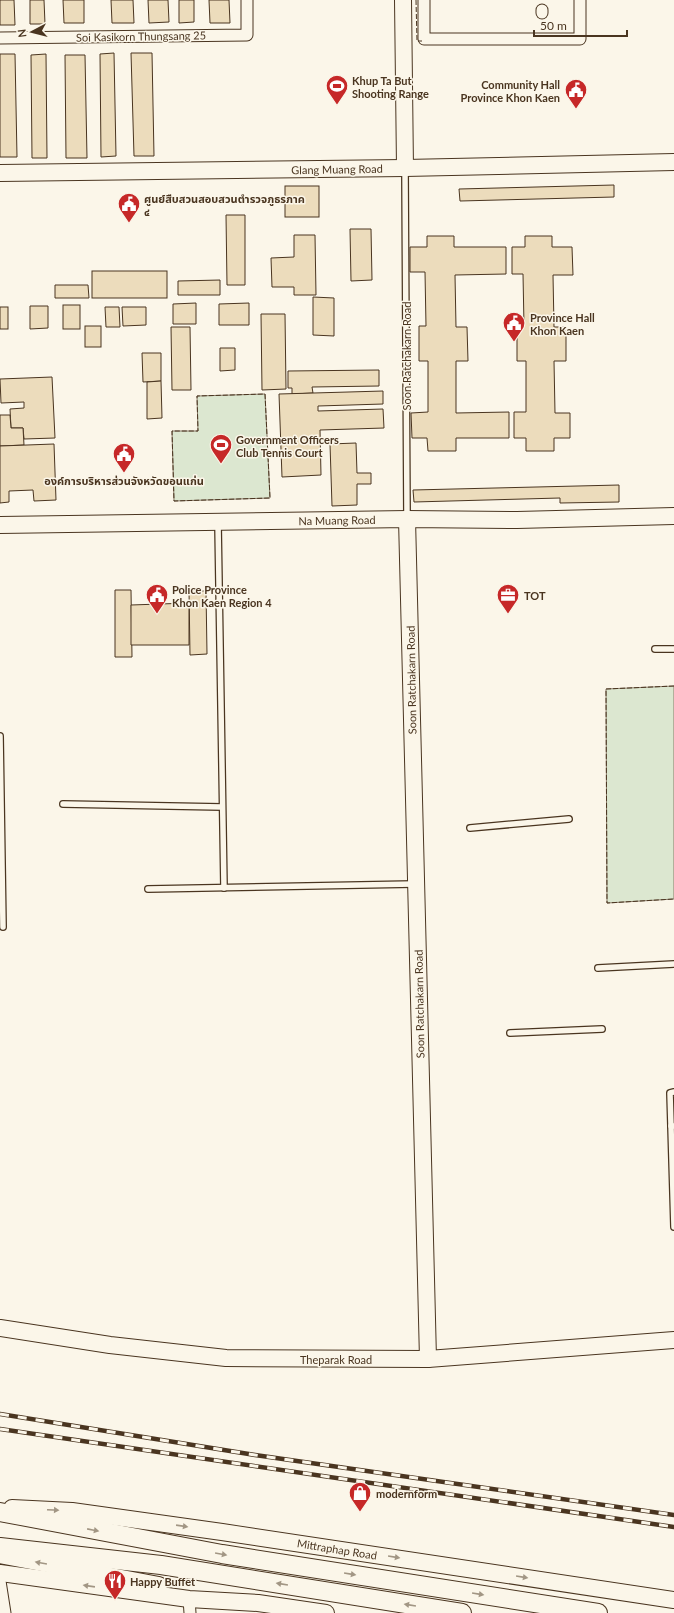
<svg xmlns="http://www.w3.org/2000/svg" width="674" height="1613" viewBox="0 0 674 1613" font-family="Lato,'Noto Sans Thai',sans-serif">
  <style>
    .green { fill: #dce7d0; stroke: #887966 }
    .building { fill: #ecdcbc; stroke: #4a3520 }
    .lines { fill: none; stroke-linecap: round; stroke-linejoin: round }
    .lane-casing { stroke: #4a3520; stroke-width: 8 }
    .street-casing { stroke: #4a3520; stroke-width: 13 }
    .secondary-casing { stroke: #4a3520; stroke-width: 18 }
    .primary-casing { stroke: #4a3520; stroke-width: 20 }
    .lane { stroke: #fbf6e9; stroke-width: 5.5 }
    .street { stroke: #fbf6e9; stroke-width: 11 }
    .secondary { stroke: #fbf6e9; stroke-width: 16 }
    .primary { stroke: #fbf6e9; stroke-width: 18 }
    .rail-casing { stroke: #4a3520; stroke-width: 4.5 }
    .rail { stroke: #fbf6e9; stroke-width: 3; stroke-dasharray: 9; stroke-linecap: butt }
    .fence { stroke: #4a3520; stroke-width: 1; stroke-dasharray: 5 2; stroke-linecap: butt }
    .oneway { fill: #a29684 }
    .labels { text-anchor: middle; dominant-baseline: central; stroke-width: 3; stroke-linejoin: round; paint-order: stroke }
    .street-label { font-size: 11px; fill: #4a3520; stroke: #fbf6e9 }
    .poi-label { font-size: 11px; font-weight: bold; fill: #4a3520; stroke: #fbf6e9; text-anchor: start }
  </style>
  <rect width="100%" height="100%" fill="#fbf6e9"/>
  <g class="green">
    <path d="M265,394L270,498L174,501L172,431H198L197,396Z"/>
    <path d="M674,686V899L607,903L606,689Z"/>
  </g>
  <g class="building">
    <path d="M0,0H14L15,25H0Z"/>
    <path d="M30,0H44L45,24H30Z"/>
    <path d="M63,0H84V23H64Z"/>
    <path d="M111,0H133L134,23H112Z"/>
    <path d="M148,0H168L169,22L149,23Z"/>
    <path d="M179,0H194V22L179,23Z"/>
    <path d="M209,0H229L230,23H210Z"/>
    <path d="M114,53L116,156L101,157L100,54Z"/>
    <path d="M131,53H152L154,156H134Z"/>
    <path d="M0,54H15L17,157H0Z"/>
    <path d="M46,54L47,158H32L31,55Z"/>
    <path d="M65,55H85L87,158H66Z"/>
    <path d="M614,185V197L460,201L459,189Z"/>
    <rect x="285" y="186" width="34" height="31"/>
    <path d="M226,215H245V285H227Z"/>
    <path d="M350,229H371L372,280L351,281Z"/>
    <path d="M294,235H315L316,295H294V287H272L271,258L294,257Z"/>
    <path d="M427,236H454V247H506V274L455,275L456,327H467L468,361H456V413L509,412V438H456V451H428L427,438H412L411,413L428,412V361H419V326H426L425,272H410V247H427Z"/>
    <path d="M525,236H552V247H572L573,275H553L554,327H566V361H554L555,413H570V438H554V451H526V438H514V412H526V361H517V326H524L523,274H512V247H525Z"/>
    <rect x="92" y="271" width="75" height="27"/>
    <path d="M220,280V295H178V281Z"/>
    <path d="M55,285H88L89,298H55Z"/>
    <path d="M313,297L334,298V336L313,335Z"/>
    <path d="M196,303V324H173V304Z"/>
    <path d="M249,303V325H219V304Z"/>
    <rect x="63" y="305" width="17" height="24"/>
    <path d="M30,306H48V328L30,329Z"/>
    <rect x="0" y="307" width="8" height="22"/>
    <path d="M105,307H119L120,327H106Z"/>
    <path d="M122,307H146V325L123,326Z"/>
    <path d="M261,314H285L286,389L262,390Z"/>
    <rect x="85" y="326" width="16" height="21"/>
    <path d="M171,327H190L191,390H172Z"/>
    <path d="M220,348H235V370L220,371Z"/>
    <path d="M142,353H161V381L143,382Z"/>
    <path d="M379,370V386L312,387L313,393L292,394V388H288V371Z"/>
    <path d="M52,377L55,438L24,439L23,428H11L10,409L24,408V402L1,403L0,379Z"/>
    <path d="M161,381L162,418L147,419V382Z"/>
    <path d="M383,391V404L318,406V411L383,409L384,428L320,430L321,475L282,477L279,394Z"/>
    <path d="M0,415H10L11,428H23L24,445L0,446Z"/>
    <path d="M356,443L357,473H371V484H357V505L332,506L330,444Z"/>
    <path d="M54,444L56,500L34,501L33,490L9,491V502L0,503V446Z"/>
    <path d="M619,485V502L560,503V498L414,502L413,490Z"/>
    <path d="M115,590H131L132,657H115Z"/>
    <path d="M189,591H206L207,654L190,655Z"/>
    <path d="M189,603V645H131V605Z"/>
  </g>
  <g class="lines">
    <g class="lane-casing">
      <g id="lane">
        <path d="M405,170L407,517"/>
        <path d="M218,524L224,888"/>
        <path d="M655,649H674"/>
        <path d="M0,736L3,927"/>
        <path d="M63,804L222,807"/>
        <path d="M470,828L569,819"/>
        <path d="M148,889L414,884"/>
        <path d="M598,968L674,964"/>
        <path d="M510,1033L602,1029"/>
        <path d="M671,1126L670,1093L674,1092"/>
        <path d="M674,1126H671L674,1227"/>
      </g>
    </g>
    <g class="street-casing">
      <g id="street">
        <path d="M424,0V39H580V0"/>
        <path d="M542,10V13"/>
        <path d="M0,38L247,35V0"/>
        <path d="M0,1581L5,1613"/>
        <path d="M189,1599L190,1613"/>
      </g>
    </g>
    <g class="secondary-casing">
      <g id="secondary">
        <path d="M403,0L405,168"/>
        <path d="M0,173L405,168L674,162"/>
        <path d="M407,519L428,1359"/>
        <path d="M0,525L407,519L517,520L674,516"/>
        <path d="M0,1328L110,1345L226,1358L428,1359L674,1340"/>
        <path d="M12,1508L72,1511L222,1532L674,1600"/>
        <path d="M0,1555L159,1585"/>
        <path d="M0,1573L189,1599L258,1603L326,1613"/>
      </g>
    </g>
    <g class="primary-casing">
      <g id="primary">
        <path d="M0,1512L222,1554L598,1613"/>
        <path d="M0,1547L161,1565L462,1613"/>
      </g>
    </g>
    <use href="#lane" class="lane"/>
    <use href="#street" class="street"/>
    <use href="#secondary" class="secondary"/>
    <use href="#primary" class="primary"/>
    <g class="rail-casing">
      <g id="rail">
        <path d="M0,1414L255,1455L674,1515"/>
        <path d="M0,1429L674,1527"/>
      </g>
    </g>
    <use href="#rail" class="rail"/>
    <g class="fence">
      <path d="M416,0L417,41H422"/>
      <path d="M265,394L270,498L174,501L172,431H198L197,396Z"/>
      <path d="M674,686L606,689L607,903L674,899"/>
    </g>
  </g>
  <defs><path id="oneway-solid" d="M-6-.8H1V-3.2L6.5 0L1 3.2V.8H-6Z"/></defs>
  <g class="oneway">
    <use href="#oneway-solid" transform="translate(53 1510) rotate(3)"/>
    <use href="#oneway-solid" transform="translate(182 1526) rotate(8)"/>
    <use href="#oneway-solid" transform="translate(93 1530) rotate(11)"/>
    <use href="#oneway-solid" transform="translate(221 1554) rotate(10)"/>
    <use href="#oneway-solid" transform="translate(394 1557) rotate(9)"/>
    <use href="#oneway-solid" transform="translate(41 1563) rotate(-170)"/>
    <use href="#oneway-solid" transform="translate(350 1574) rotate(9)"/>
    <use href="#oneway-solid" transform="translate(522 1577) rotate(9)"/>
    <use href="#oneway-solid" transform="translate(282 1584) rotate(-171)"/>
    <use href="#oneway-solid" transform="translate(89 1586) rotate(-172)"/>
    <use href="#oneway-solid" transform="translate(478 1594) rotate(9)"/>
    <use href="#oneway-solid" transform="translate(410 1605) rotate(-171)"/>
  </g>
  <defs>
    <g id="stadium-pin" transform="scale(1.15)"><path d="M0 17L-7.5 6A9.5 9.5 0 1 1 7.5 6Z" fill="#c62828" stroke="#fbf6e9"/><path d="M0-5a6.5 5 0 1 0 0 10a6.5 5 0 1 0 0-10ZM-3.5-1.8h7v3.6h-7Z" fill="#fff"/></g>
    <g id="civic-pin" transform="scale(1.15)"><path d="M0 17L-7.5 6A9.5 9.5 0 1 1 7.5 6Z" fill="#c62828" stroke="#fbf6e9"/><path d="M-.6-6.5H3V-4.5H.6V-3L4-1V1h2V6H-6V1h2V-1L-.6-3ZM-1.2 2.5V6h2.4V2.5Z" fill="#fff"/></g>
    <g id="office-pin" transform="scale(1.15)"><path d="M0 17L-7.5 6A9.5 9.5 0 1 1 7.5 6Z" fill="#c62828" stroke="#fbf6e9"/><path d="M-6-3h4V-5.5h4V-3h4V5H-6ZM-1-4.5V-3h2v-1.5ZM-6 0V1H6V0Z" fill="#fff"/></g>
    <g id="shop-pin" transform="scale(1.15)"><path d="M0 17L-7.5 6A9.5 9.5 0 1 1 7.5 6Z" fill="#c62828" stroke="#fbf6e9"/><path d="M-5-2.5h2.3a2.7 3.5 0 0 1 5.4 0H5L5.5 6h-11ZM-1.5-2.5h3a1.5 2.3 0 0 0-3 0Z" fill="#fff"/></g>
    <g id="restaurant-pin" transform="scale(1.15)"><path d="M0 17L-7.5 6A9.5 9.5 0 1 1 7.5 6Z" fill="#c62828" stroke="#fbf6e9"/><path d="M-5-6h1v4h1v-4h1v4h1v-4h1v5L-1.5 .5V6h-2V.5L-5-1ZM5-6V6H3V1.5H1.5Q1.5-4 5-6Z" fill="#fff"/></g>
  </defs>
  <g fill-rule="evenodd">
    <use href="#stadium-pin" x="337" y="86"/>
    <use href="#civic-pin" x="576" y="90"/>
    <use href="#civic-pin" x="129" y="204"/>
    <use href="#civic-pin" x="514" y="323"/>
    <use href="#stadium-pin" x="221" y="445"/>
    <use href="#civic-pin" x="124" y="454"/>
    <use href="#civic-pin" x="157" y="595"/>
    <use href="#office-pin" x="508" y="595"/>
    <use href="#shop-pin" x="360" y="1493"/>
    <use href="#restaurant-pin" x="115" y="1581"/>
  </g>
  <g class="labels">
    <g class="street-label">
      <text transform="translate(141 36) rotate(-1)">Soi Kasikorn Thungsang 25</text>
      <text transform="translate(337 169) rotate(-1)">Glang Muang Road</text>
      <text transform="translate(406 356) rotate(-90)">Soon Ratchakarn Road</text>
      <text transform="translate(337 520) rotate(-1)">Na Muang Road</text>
      <text transform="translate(411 680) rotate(-91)">Soon Ratchakarn Road</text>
      <text transform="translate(419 1004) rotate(-91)">Soon Ratchakarn Road</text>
      <text x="336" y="1359">Theparak Road</text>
      <text transform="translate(337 1549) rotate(9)">Mittraphap Road</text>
    </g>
    <g class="poi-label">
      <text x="352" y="80">Khup Ta But<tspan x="352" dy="13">Shooting Range</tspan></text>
      <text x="560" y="84" text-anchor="end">Community Hall<tspan x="560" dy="13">Province Khon Kaen</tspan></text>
      <text x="144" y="198">ศูนย์สืบสวนสอบสวนตำรวจภูธรภาค<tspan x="144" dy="13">๔</tspan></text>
      <text x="530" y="317">Province Hall<tspan x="530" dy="13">Khon Kaen</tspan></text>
      <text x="236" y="439">Government Officers<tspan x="236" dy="13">Club Tennis Court</tspan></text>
      <text x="124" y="480" text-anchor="middle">องค์การบริหารส่วนจังหวัดขอนแก่น</text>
      <text x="172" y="589">Police Province<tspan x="172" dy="13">Khon Kaen Region 4</tspan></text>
      <text x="524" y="595">TOT</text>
      <text x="376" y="1493">modernform</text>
      <text x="130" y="1581">Happy Buffet</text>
    </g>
  </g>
  <g transform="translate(32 32) rotate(263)" stroke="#fbf6e9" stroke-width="3" paint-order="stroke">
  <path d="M0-3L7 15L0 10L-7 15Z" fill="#4a3520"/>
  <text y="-6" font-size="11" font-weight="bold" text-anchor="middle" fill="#4a3520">N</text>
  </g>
  <path d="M534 30v6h93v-6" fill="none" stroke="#4a3520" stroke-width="2"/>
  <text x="540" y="30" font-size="12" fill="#4a3520" stroke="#fbf6e9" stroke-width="3" paint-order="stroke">50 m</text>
</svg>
